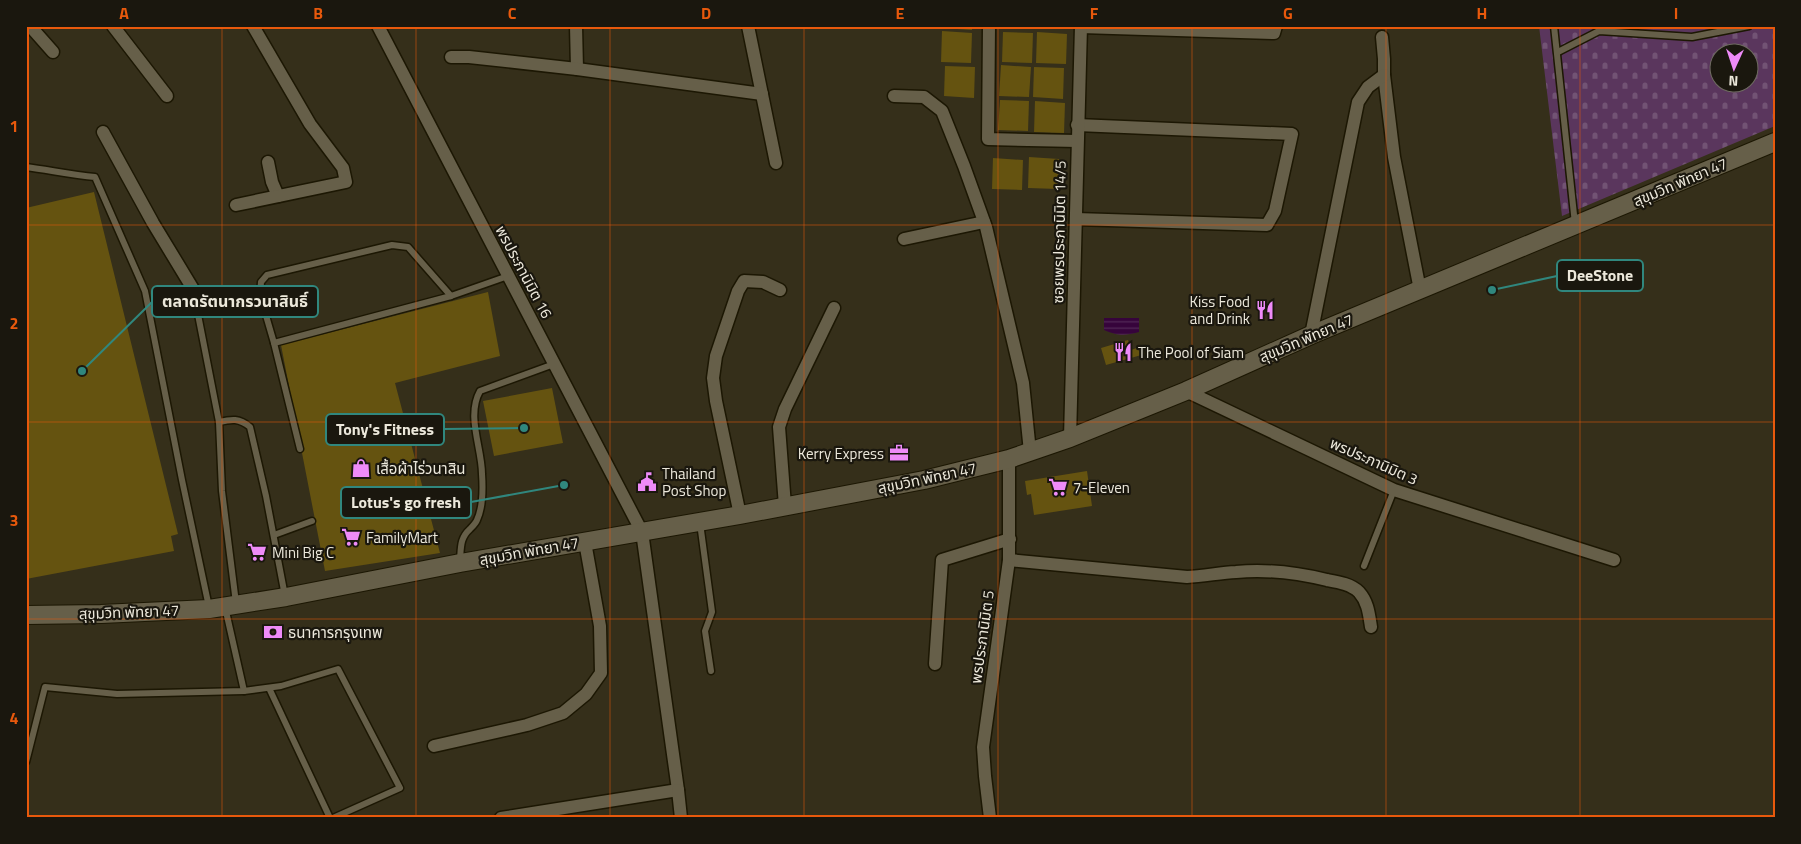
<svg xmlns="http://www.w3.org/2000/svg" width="1801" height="844" viewBox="0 0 1801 844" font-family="'Titillium Web','Noto Sans Thai',sans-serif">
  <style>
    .cemetery { fill: url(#cemetery-stones); fill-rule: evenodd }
    .water { fill: url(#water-rules) }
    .building { fill: #655310 }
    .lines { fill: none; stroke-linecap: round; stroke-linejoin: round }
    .lane-casing { stroke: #1c1703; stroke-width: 9 }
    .street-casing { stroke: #1c1703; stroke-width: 15 }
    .secondary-casing { stroke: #1c1703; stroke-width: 20 }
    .lane { stroke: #665f49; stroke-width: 6 }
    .street { stroke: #665f49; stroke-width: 12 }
    .secondary { stroke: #665f49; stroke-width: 18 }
    .grid { fill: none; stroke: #e8590c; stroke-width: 1; stroke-opacity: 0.55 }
    .labels { text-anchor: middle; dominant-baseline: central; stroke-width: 4.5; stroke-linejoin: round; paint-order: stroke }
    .street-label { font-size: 15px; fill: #ece8db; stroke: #1a170e }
    .poi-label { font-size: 15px; fill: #ece8db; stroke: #1a170e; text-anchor: start }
    .leader { fill: none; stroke: #30877e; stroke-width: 2 }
    .callout-dot { fill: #30877e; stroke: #1a170e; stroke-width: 2 }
    .callout { fill: #1a170e; stroke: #30877e; stroke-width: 2 }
    .callout-label { font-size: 16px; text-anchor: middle; font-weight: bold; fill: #ece8db }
    .neatline { fill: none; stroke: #e8590c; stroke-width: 2 }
    .grid-label { font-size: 16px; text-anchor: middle; font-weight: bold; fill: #e8590c }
  </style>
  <defs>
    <pattern id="cemetery-stones" width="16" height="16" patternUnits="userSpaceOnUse" patternTransform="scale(1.25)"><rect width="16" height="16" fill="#5a365d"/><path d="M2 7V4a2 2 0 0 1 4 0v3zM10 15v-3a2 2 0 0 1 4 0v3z" fill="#725374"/></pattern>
    <pattern id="water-rules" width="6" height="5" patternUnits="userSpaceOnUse" patternTransform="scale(1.25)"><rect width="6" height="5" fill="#36043b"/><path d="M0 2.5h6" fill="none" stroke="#532957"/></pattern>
  </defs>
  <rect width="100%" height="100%" fill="#352f1a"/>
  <path class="cemetery" d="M1539,26H1775V126L1562,216ZM1718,52H1748V82H1718Z"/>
  <path class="water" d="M1104,318H1139V332C1124,336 1119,336 1104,330Z"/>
  <g class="building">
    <path d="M942,26H972V30L942,28Z"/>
    <path d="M942,31L972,33L971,63L941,62Z"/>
    <path d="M1003,32L1033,33L1032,63L1002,62Z"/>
    <path d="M1037,32L1067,34L1066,64L1036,63Z"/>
    <path d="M1001,65L1031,67L1029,97L999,96Z"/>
    <path d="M945,66L975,67L974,98L944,96Z"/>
    <path d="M1034,67L1064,68L1063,99L1033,97Z"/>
    <path d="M1000,100L1029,101L1028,131L998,130Z"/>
    <path d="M1035,101L1065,103L1064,133L1034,132Z"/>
    <path d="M1029,157L1059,159L1058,189L1028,188Z"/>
    <path d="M993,158L1023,160L1022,190L992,189Z"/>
    <path d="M94,192L178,534L171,536L174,551L26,579V208Z"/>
    <path d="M488,292L500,356L395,383L440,553L325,571L281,345Z"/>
    <path d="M1128,340L1131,350L1142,346L1145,354L1106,365L1101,348Z"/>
    <path d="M552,388L563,443L494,456L483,401Z"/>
    <path d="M1087,471L1092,506L1034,515L1031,494L1027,495L1025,481Z"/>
  </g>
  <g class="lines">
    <g class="lane-casing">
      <g id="lane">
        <path d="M1554,26L1575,224"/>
        <path d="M1558,52L1599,31L1692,37L1749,26"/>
        <path d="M26,167C49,170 72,175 95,177L145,291L182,480L209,607"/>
        <path d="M193,289L219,422L222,491L236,603"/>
        <path d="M274,343L260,295L261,282L267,275L392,245L408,247L451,296"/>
        <path d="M219,422C232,419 239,418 250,427L266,496L285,596"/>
        <path d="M300,449L274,343L451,296L508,276"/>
        <path d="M700,523L712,612L705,631L711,671"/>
        <path d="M274,535L312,521"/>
        <path d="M460,560C461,547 460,538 470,529C473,526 476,523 477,520C483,507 483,488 482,474C482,448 466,416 480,391L554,364"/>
        <path d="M1364,566L1394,490"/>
        <path d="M225,607L244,691"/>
        <path d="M269,688L330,818"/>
        <path d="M26,762L45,687L117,694L244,691L281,686L338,669L400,788L333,818"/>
      </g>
    </g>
    <g class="street-casing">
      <g id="street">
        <path d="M30,26L53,52"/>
        <path d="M113,26L167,96"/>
        <path d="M378,26L642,532L678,790L501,818"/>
        <path d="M576,26L577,69"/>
        <path d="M748,26L776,163"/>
        <path d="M989,26L988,139L1077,141"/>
        <path d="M1081,27L1274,33L1276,26"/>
        <path d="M1382,37L1384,59V75L1394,157L1420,290"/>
        <path d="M451,57H469L577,69L762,94"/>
        <path d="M894,96L924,97L942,111L964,166L986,227L1023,383L1030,452"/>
        <path d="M103,132L153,223L193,289"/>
        <path d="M268,162L272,182L278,196"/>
        <path d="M236,205L346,182L343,168L310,124L253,26"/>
        <path d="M1076,219L1267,225L1275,211L1292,134L1077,125"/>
        <path d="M904,239L984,222"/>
        <path d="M1311,335L1358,102L1368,87L1384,75"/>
        <path d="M1186,391L1394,490L1614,560"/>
        <path d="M1070,438L1081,26"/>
        <path d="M785,506L779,427L785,409L834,308"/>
        <path d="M740,515L716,401L713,378L716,356L738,291L744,281L763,282L780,290"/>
        <path d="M1009,560L1187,577C1204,576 1220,573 1236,572C1266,569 1298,573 1327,580C1338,582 1351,584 1359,592C1368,602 1369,614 1371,627"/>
        <path d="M935,664L942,560L1010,539"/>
        <path d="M434,746L527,725L563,713L586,694L601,673L600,626L585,542"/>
        <path d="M678,790L681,818"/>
        <path d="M990,818L985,776L983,747L1009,560V459"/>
      </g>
    </g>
    <g class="secondary-casing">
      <path id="secondary" d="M26,615L101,614L209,609L286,597L460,563L740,515L924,480L1009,459L1070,438L1186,391L1311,335L1775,142"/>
    </g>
    <use href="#lane" class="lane"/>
    <use href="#street" class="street"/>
    <use href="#secondary" class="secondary"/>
  </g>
  <path class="grid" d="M222,26V818M416,26V818M610,26V818M804,26V818M998,26V818M1192,26V818M1386,26V818M1580,26V818M26,225H1775M26,422H1775M26,619H1775"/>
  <defs>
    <g id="restaurant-bare" transform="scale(1.5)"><path d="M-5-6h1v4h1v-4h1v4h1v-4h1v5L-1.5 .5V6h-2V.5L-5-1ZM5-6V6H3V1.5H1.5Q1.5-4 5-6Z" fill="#ee8bf8" stroke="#1a170e" stroke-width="2.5" paint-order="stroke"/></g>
    <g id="office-bare" transform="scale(1.5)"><path d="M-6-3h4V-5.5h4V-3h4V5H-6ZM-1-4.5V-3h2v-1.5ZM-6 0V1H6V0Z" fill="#ee8bf8" stroke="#1a170e" stroke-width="2.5" paint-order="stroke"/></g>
    <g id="shop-bare" transform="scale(1.5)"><path d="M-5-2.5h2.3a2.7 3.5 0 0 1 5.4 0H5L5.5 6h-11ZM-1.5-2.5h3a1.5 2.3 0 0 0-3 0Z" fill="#ee8bf8" stroke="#1a170e" stroke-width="2.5" paint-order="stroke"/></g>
    <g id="civic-bare" transform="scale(1.5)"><path d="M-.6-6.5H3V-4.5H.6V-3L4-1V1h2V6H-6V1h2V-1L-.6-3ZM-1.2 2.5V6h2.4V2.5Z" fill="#ee8bf8" stroke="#1a170e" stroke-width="2.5" paint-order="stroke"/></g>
    <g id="supermarket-bare" transform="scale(1.5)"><path d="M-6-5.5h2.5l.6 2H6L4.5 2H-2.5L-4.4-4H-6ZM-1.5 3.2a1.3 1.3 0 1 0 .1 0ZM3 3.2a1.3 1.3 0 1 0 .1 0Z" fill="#ee8bf8" stroke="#1a170e" stroke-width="2.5" paint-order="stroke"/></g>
    <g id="bank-bare" transform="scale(1.5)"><path d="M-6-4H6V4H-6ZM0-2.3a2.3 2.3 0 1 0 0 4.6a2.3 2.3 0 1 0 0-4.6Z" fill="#ee8bf8" stroke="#1a170e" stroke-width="2.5" paint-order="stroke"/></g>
  </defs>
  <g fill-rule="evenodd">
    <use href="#restaurant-bare" x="1265" y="310"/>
    <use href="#restaurant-bare" x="1123" y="352"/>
    <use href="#office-bare" x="899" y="453"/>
    <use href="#shop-bare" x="361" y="468"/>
    <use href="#civic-bare" x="647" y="482"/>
    <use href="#supermarket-bare" x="1058" y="487"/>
    <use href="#supermarket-bare" x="351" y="537"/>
    <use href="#supermarket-bare" x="257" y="552"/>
    <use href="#bank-bare" x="273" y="632"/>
  </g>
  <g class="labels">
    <g class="street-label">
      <text transform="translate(1680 182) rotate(-23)">สุขุมวิท พัทยา 47</text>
      <text transform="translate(1059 232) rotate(-89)">ซอยพรประภานิมิต 14/5</text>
      <text transform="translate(524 272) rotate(62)">พรประภานิมิต 16</text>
      <text transform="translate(1306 338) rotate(-23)">สุขุมวิท พัทยา 47</text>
      <text transform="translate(1374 461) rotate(24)">พรประภานิมิต 3</text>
      <text transform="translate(927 478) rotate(-12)">สุขุมวิท พัทยา 47</text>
      <text transform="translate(529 551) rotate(-10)">สุขุมวิท พัทยา 47</text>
      <text transform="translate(129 612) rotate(-2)">สุขุมวิท พัทยา 47</text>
      <text transform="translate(982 637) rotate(-82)">พรประภานิมิต 5</text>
    </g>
    <g class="poi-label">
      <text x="1250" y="301" text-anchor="end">Kiss Food<tspan x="1250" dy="17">and Drink</tspan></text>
      <text x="1138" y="352">The Pool of Siam</text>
      <text x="884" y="453" text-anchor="end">Kerry Express</text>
      <text x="376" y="468">เสื้อผ้าไร่วนาสิน</text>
      <text x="662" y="473">Thailand<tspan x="662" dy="17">Post Shop</tspan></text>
      <text x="1073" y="487">7-Eleven</text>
      <text x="366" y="537">FamilyMart</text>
      <text x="272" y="552">Mini Big C</text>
      <text x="288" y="632">ธนาคารกรุงเทพ</text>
    </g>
  </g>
  <path class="leader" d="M1492 290L1557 276M82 371L152 302M524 428L444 429M564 485L471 502"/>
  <g class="callout-dot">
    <circle cx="1492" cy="290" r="5"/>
    <circle cx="82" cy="371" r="5"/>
    <circle cx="524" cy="428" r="5"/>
    <circle cx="564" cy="485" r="5"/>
  </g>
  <g class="callout">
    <rect x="1557" y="260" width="86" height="31" rx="5"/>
    <rect x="152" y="286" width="166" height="31" rx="5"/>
    <rect x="326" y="414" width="118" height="31" rx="5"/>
    <rect x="341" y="487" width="130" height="31" rx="5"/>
  </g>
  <g class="callout-label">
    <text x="1600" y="281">DeeStone</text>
    <text x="235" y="307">ตลาดรัตนากรวนาสินธิ์</text>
    <text x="385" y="435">Tony's Fitness</text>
    <text x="406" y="508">Lotus's go fresh</text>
  </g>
  <rect width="1801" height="844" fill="none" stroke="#1a170e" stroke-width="55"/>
  <g transform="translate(1734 68) rotate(183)"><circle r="24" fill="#1a170e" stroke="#6e6b60"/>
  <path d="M0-4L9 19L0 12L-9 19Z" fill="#ee8bf8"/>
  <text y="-8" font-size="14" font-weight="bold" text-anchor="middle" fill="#ece8db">N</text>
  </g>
  <rect x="28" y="28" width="1746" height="788" class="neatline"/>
  <g class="grid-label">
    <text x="124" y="19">A</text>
    <text x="318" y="19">B</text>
    <text x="512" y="19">C</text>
    <text x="706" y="19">D</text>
    <text x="900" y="19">E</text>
    <text x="1094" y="19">F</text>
    <text x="1288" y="19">G</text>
    <text x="1482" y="19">H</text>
    <text x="1676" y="19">I</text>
    <text x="14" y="132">1</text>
    <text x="14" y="329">2</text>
    <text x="14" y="526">3</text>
    <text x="14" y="724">4</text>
  </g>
</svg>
